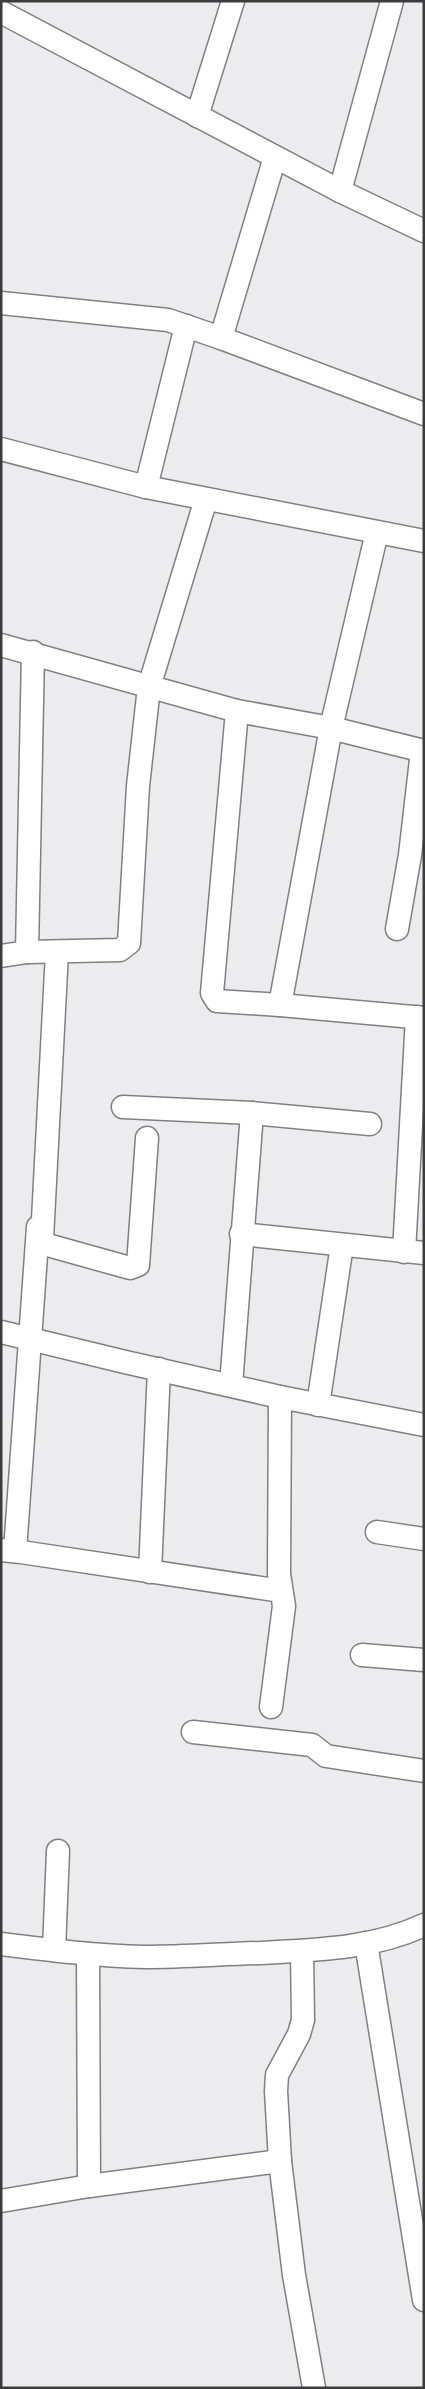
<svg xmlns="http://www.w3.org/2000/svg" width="425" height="2389" viewBox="0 0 425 2389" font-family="Montserrat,sans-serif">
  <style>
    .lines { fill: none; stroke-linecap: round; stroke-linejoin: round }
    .street-casing { stroke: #808083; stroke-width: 25 }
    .street { stroke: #fff; stroke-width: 22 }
  </style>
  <rect width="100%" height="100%" fill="#ececef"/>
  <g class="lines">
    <g class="street-casing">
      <g id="street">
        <path d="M1,12L340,191L424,231"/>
        <path d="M197,116L233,1"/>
        <path d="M275,157L221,338L424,414"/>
        <path d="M340,191L392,1"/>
        <path d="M1,303L168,320L221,338"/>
        <path d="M1,449L146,487L424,541"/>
        <path d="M146,487L186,326"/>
        <path d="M377,532L331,728L280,1005L424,1018"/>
        <path d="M1,645L237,711L331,728L424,751"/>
        <path d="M237,711L212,993L217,1001L280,1005"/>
        <path d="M397,929L410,855L422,751"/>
        <path d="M27,952L33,652"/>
        <path d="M57,952L42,1239L44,1244L130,1268L138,1265L147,1138"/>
        <path d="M1,956L27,952L120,950L129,943L138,786L149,687L206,499"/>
        <path d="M123,1107L252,1113L231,1385"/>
        <path d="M252,1113L370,1124"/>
        <path d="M241,1234L424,1253"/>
        <path d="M404,1252L417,1017"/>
        <path d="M1,1332L125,1362L280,1397L424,1425"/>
        <path d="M318,1405L342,1245"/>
        <path d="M377,1532L424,1539"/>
        <path d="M1,1550L21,1552L281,1591"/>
        <path d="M15,1551L38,1227"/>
        <path d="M150,1572L159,1369"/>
        <path d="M362,1655L424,1660"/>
        <path d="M271,1707L284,1606L279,1574L280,1397"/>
        <path d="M193,1732L312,1745L326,1756L424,1771"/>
        <path d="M366,1943L424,2300"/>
        <path d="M1,1944C49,1950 97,1956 145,1957C184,1957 222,1954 260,1953C315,1950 373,1949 424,1925"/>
        <path d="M54,1950L58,1851"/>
        <path d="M302,1951L303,2020L299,2034L277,2075L276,2091L280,2161L294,2275L314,2388"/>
        <path d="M88,1954L89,2186"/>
        <path d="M1,2201L89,2186L280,2161"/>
      </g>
    </g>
    <use href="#street" class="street"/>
  </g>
  <rect width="425" height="2389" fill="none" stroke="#3c3c3d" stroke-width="5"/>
</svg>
